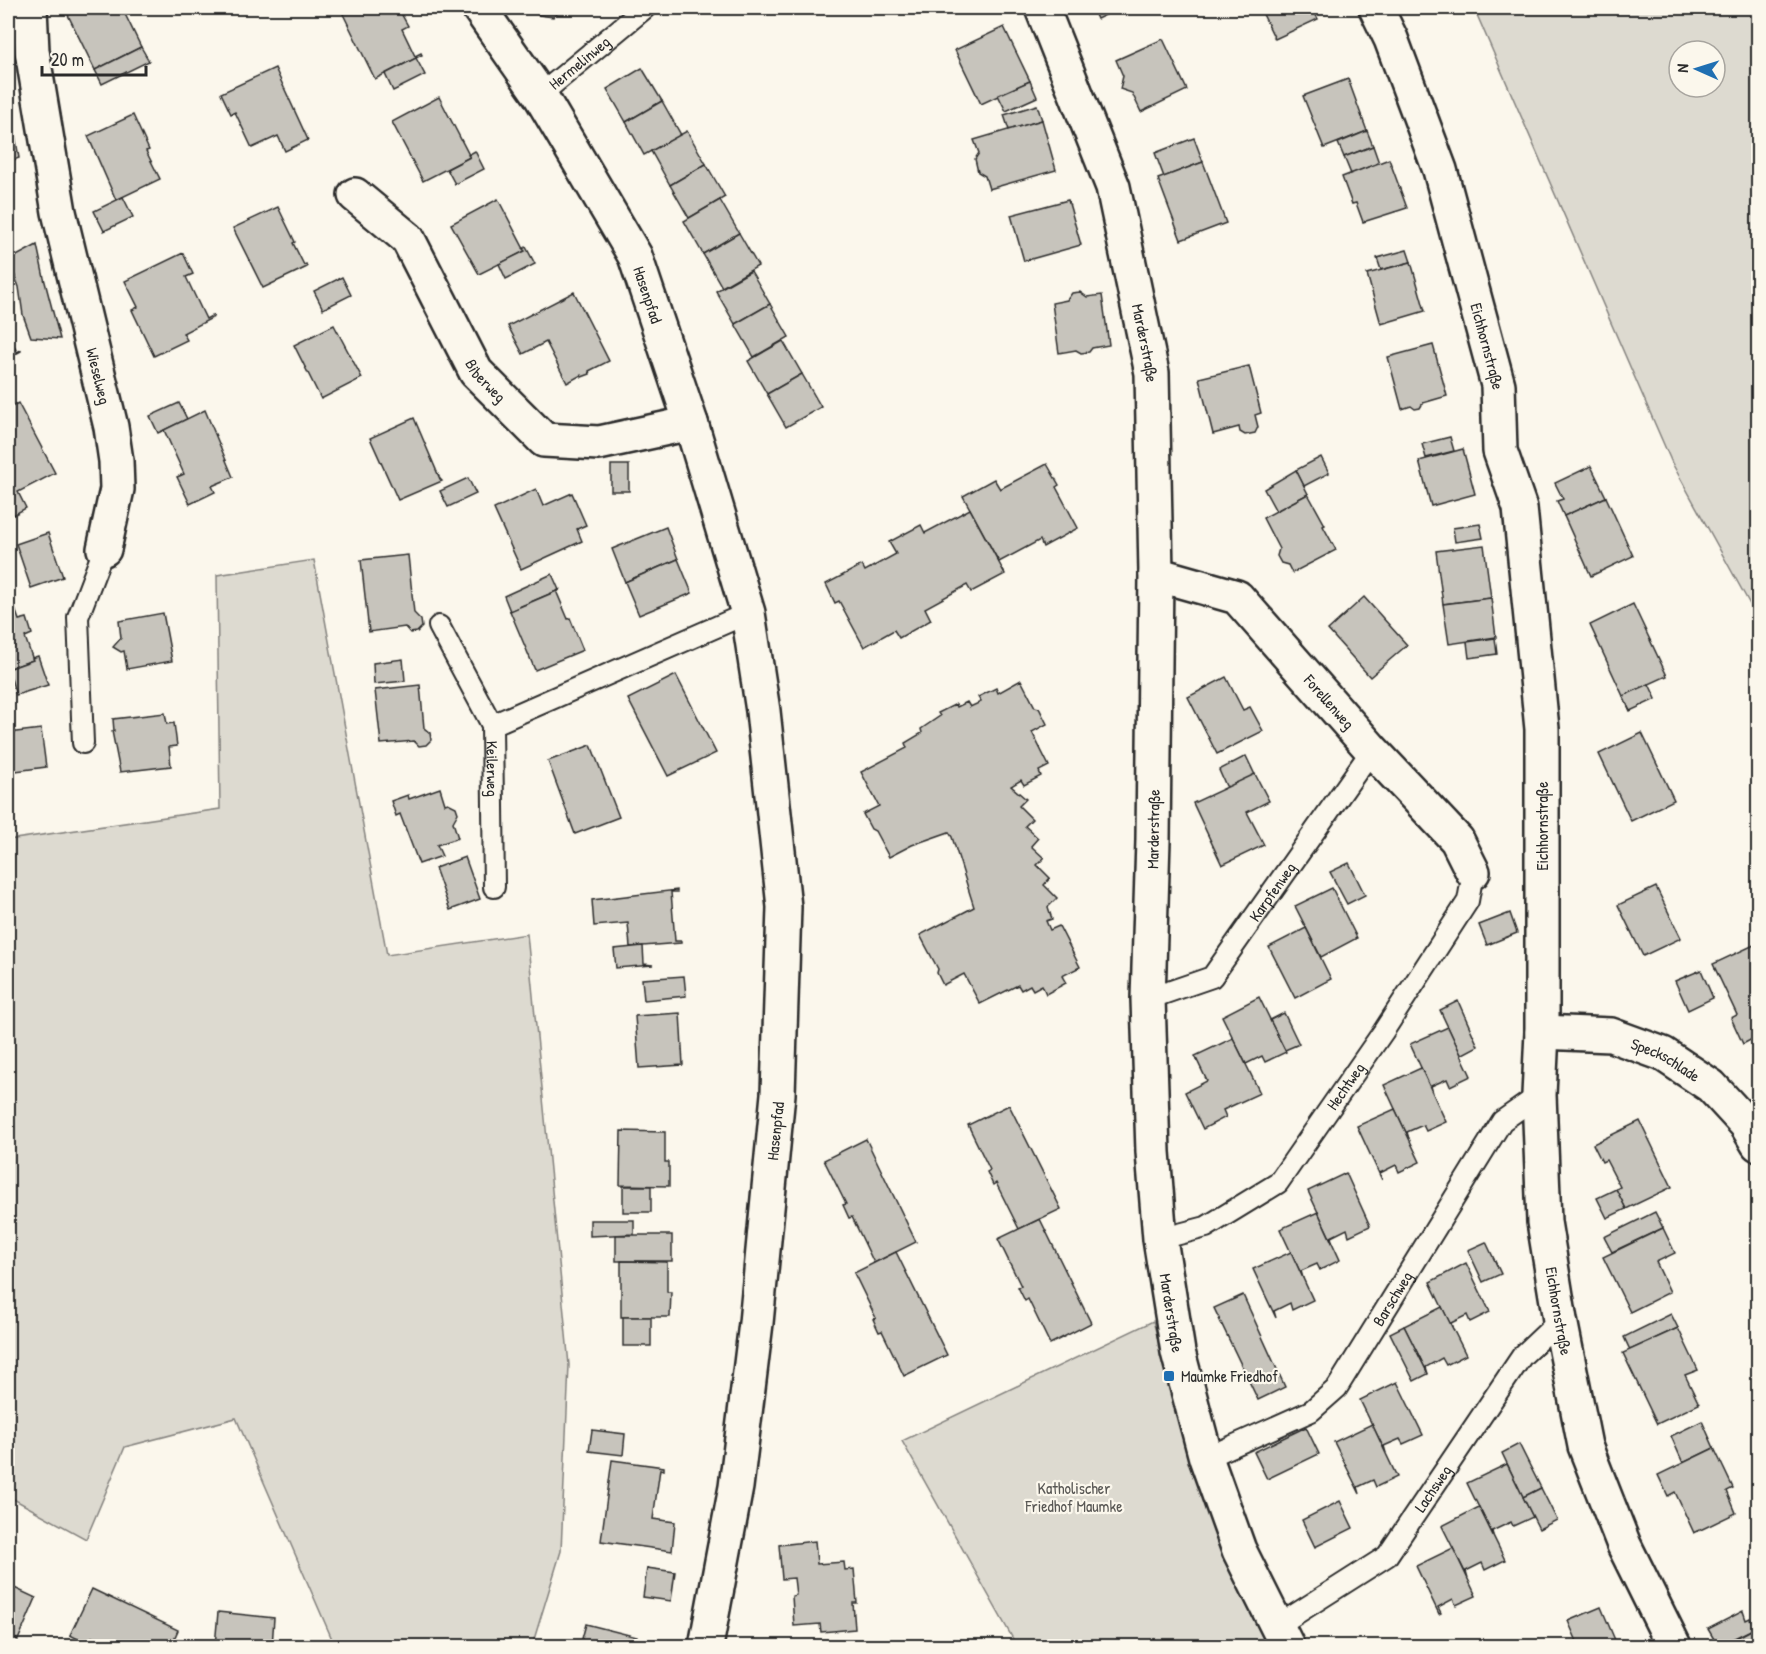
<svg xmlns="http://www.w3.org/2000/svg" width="1766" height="1654" viewBox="0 0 1766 1654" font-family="'Patrick Hand',sans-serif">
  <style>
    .green { fill: #dddad0; stroke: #84827e; stroke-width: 1.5; fill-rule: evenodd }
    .building { fill: #c7c4bc; stroke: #2b2b2b; stroke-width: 1.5 }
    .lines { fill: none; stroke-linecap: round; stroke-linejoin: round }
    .service-casing { stroke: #2b2b2b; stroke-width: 24 }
    .minor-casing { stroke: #2b2b2b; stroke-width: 38 }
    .service { stroke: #fbf7ec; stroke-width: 20 }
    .minor { stroke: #fbf7ec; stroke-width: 33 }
    .poi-dot { fill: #1f6fb2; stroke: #fbf7ec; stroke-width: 2 }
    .labels { text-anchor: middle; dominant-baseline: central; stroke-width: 4.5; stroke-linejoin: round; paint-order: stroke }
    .street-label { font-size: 16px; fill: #2b2b2b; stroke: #fbf7ec }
    .poi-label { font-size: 16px; fill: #2b2b2b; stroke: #fbf7ec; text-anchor: start }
    .park-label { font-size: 16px; fill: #585754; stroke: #fbf7ec }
  </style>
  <rect width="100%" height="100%" fill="#fbf7ec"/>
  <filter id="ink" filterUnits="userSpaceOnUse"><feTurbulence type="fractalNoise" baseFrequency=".0167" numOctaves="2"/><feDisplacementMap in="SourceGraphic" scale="12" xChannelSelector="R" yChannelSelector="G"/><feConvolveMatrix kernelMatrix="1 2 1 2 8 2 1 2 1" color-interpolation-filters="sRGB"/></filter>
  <g filter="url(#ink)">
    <g class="green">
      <path d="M1474,8H1758V619L1672,463ZM1679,51H1715V87H1679Z"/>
      <path d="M314,560L387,955L527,934L569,1365L561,1551L532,1646H335L236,1418L125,1447L86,1539L8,1496V840L220,809L217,575Z"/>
      <path d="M1153,1321L1205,1507L1273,1646H1017L902,1441Z"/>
    </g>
    <g class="building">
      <path d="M82,8H122L141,47L95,70L68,15Z"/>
      <path d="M346,8H398L408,26L402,29L415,56L421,53L422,55L375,79L341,10Z"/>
      <path d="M533,8H564L553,17L539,15Z"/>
      <path d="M1092,8H1120L1097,19Z"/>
      <path d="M1260,8H1312L1318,19L1275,39Z"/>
      <path d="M1004,27L1030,81L981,104L955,50Z"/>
      <path d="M1163,39L1187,90L1141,112L1132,93L1120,89L1123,76L1116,60Z"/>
      <path d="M141,47L149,61L102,84L95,70Z"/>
      <path d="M416,58L425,75L393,91L385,74Z"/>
      <path d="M275,68L308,140L285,151L278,136L252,148L235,112L231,114L221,93Z"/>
      <path d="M642,68L662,101L626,122L607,89Z"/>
      <path d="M1348,79L1367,131L1324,148L1303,96Z"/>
      <path d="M1030,81L1037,97L1006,111L998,95Z"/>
      <path d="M8,94L19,158L8,162Z"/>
      <path d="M439,97L470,157L423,181L392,122Z"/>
      <path d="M662,101L681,135L644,155L626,122Z"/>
      <path d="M1037,105L1042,120L1009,130L1004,115Z"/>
      <path d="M133,115L149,150L146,151L160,179L116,200L88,136Z"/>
      <path d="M1042,120L1056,170L989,189L985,176L978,172L975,159L979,153L974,140Z"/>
      <path d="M687,131L706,164L670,185L651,151Z"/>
      <path d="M1367,131L1373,146L1344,157L1338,143Z"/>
      <path d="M1194,138L1203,162L1164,177L1155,153Z"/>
      <path d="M1373,146L1379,163L1351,174L1344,157Z"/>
      <path d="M475,151L484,169L455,184L447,169L470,157L468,155Z"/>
      <path d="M1389,159L1407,208L1363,222L1356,203L1352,204L1342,177Z"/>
      <path d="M1203,162L1226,223L1181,240L1158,179Z"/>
      <path d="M706,164L725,197L689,218L670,185Z"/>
      <path d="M123,197L133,217L104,231L94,211Z"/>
      <path d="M498,199L525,251L479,274L451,224Z"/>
      <path d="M720,200L739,233L703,254L684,221Z"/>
      <path d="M1068,200L1081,245L1024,261L1011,215Z"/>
      <path d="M278,207L295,242L293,243L304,265L306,264L307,267L263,288L233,228Z"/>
      <path d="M739,233L758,266L722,287L703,254Z"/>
      <path d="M37,245L44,278L60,339L31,337L23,315L19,287L9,260Z"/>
      <path d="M526,247L535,264L506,279L499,264L525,251L523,249Z"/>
      <path d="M1407,250L1411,262L1381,270L1377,258Z"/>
      <path d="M183,253L193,274L186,277L206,319L213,315L214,317L183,333L187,340L154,356L132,310L138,307L125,281Z"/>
      <path d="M1411,262L1425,311L1381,324L1367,274Z"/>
      <path d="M751,271L770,304L735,324L716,291Z"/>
      <path d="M342,277L351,295L323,309L314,291Z"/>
      <path d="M574,292L609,361L589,371L590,374L582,377L581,375L567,383L546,342L523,354L508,326Z"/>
      <path d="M1080,292L1087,297L1102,295L1109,345L1092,348L1089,352L1081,353L1076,350L1059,353L1052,303L1067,300L1072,293Z"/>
      <path d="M770,304L789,337L754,357L735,324Z"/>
      <path d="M334,325L362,378L321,399L294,345Z"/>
      <path d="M8,334L17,352L21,350V351L8,358Z"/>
      <path d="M783,341L802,374L767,394L748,361Z"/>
      <path d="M1433,345L1447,396L1423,403L1420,408L1415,409L1411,406L1402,409L1388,357Z"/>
      <path d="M1249,366L1261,413L1255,415L1258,427L1255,433L1245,435L1240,432L1239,427L1213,434L1199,378Z"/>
      <path d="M802,374L821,407L786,427L767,394Z"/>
      <path d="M18,403L55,473L18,492L26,508L8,518V409Z"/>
      <path d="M179,403L187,419L158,433L150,416Z"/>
      <path d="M205,410L233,477L212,486L215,492L190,504L177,477L184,474L164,430Z"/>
      <path d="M414,418L440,479L442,481L398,500L370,438Z"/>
      <path d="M1450,437L1454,451L1426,458L1422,444Z"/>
      <path d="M1463,449L1475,494L1431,506L1419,461Z"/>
      <path d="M1321,457L1329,473L1304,486L1296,470Z"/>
      <path d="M1047,464L1059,485L1056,487L1078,528L1043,547L1040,540L999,562L963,496L994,479L1000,489Z"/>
      <rect x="611" y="465" width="18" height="26"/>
      <path d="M1591,466L1606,497L1564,516L1557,501L1563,499L1555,483Z"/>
      <path d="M1296,470L1308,494L1276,511L1264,489Z"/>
      <path d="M468,478L476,494L448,507L440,491Z"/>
      <path d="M536,489L543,506L572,493L586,525L577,529L582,541L521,569L494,509Z"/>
      <path d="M1308,494L1325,525L1323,526L1336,550L1292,573L1288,565L1281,563L1277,556L1279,549L1263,518Z"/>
      <path d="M1606,497L1633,556L1591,576L1564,516Z"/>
      <path d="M970,509L1005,574L971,592L967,585L925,608L931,620L899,638L894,630L864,647L839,601L835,603L826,584L862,565L865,571L896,554L889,542L921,525L925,533Z"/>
      <path d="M1480,524L1483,538L1455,542L1453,528Z"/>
      <path d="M666,527L678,559L625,582L612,549Z"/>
      <path d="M48,533L63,577L31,588L16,544Z"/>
      <path d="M1484,545L1491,598L1443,604L1436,551Z"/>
      <path d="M408,555L414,613L421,620L422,627L417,632L410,633L405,627L369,632L361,560Z"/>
      <path d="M678,559L692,593L639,615L625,582Z"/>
      <path d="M552,574L559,590L510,611L504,596Z"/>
      <path d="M559,590L557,593L568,619L570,618L583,650L535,670L510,611Z"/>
      <path d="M1364,597L1407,645L1370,677L1328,630Z"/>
      <path d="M1491,598L1496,637L1449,644L1443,604Z"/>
      <path d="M1633,604L1667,676L1623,696L1590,625Z"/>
      <path d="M14,606L19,620L27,618L32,634L25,637L33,660L8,669V608Z"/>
      <path d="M163,613L172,661L127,669L124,651L121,652L113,647L121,638L119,621Z"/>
      <path d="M1495,638L1497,654L1469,658L1467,642Z"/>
      <path d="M38,656L48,685L16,695L8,669L33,660L32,658Z"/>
      <path d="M403,659L405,681L374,684L373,663Z"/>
      <path d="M676,675L716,753L668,776L628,699Z"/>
      <path d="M1226,677L1243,710L1250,707L1263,731L1217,754L1188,697Z"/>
      <path d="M1021,680L1035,707L1039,708L1047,724L1032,732L1049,766L1039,771L1041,776L1024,785L1021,780L1011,786L1026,799L1019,806L1032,819L1025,826L1038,838L1031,846L1044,858L1037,865L1050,878L1044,885L1057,898L1048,907L1052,919L1046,921L1050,930L1059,926L1080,967L1062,976L1066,983L1046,994L1042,985L1033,990L1030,985L1021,990L1018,985L980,1004L964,974L943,985L937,973L938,969L920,935L974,907L952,837L949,832L912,845L889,857L875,831L871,829L863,814L879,806L861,772L907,748L905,743L922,733L921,729L940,716L938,713L956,704L957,707L967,702L970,707L981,702L978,697L996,688L998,693Z"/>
      <path d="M1649,684L1656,699L1630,711L1623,696Z"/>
      <path d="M420,685L424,728L430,733L431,740L426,745L419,746L414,741L381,744L375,690Z"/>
      <path d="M165,713L167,724L174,723L177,746L169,747L171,766L120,772L112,731H114L113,719Z"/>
      <path d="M41,729L46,767L8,772V733Z"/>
      <path d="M1642,733L1674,800L1631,821L1599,754Z"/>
      <path d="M591,745L619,817L575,834L548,761Z"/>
      <path d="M1246,756L1255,775L1229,787L1226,786L1219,770Z"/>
      <path d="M1255,774L1269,801L1247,812L1264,845L1222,865L1193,803Z"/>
      <path d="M440,788L445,804L448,803L456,807L458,813L453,822L458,838L437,845L442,856L419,864L400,814L396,816L391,801L408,795L409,799Z"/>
      <path d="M465,857L480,899L450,910L435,868Z"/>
      <path d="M1349,863L1365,895L1347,904L1330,872Z"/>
      <path d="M1656,887L1681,938L1643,956L1618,905Z"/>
      <path d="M1332,888L1357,938L1321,957L1295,906Z"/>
      <path d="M677,890V892H671L675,941H681V943L630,947L628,923L594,926L592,900Z"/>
      <path d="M1510,913L1517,933L1487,945L1479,925Z"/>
      <path d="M1306,928L1331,979L1295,998L1269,947Z"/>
      <path d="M1756,944L1758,949V1036L1743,1044L1731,1018L1737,1015L1713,964Z"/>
      <path d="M643,946L644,964L653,965L616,968L614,949Z"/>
      <path d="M1701,970L1713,998L1688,1010L1675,981Z"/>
      <path d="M684,976L686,996L644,1000L642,979Z"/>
      <path d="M1259,997L1286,1052L1265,1062L1262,1056L1246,1064L1222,1016Z"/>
      <path d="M1458,1001L1478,1046L1461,1055L1440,1010Z"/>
      <path d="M680,1013L683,1065L639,1068L635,1016Z"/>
      <path d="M1284,1013L1299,1044L1285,1050L1270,1020Z"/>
      <path d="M1448,1027L1471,1076L1450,1086L1447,1079L1431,1086L1433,1093L1410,1044Z"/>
      <path d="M1233,1038L1260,1093L1223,1110L1226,1117L1203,1129L1185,1092L1207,1081L1195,1056Z"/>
      <path d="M1421,1068L1446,1122L1426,1131L1423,1125L1407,1132L1409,1139L1384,1085Z"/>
      <path d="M1009,1105L1061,1209L1019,1229L996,1183L993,1185L987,1172L990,1170L968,1125Z"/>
      <path d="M1395,1109L1420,1162L1399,1172L1396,1165L1380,1173L1382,1180L1357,1126Z"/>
      <path d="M1640,1121L1672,1187L1626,1209L1616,1189L1620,1187L1606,1160L1602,1162L1593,1144Z"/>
      <path d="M621,1131L665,1132V1162H669V1186L620,1185Z"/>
      <path d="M866,1139L916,1242L874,1263L852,1217L849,1218L843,1205L846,1204L824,1160Z"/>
      <path d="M1346,1173L1370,1226L1349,1236L1347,1229L1331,1237L1333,1244L1308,1191Z"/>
      <rect x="623" y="1186" width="28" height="26"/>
      <path d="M1616,1189L1626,1209L1607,1218L1597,1198Z"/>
      <path d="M1318,1212L1340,1260L1320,1270L1317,1264L1301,1271L1303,1278L1280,1229Z"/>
      <path d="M1655,1212L1663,1228L1612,1252L1604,1237Z"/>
      <path d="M1040,1219L1091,1323L1050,1344L1028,1299L1025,1301L1018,1287L1021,1286L998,1239Z"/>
      <path d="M590,1220H634V1234L590,1236Z"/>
      <path d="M1663,1228L1675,1253L1656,1262L1670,1292L1630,1312L1603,1257Z"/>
      <rect x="616" y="1235" width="56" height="26"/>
      <path d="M1486,1242L1501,1274L1483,1282L1468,1250Z"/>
      <path d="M896,1252L947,1355L904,1376L882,1331L879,1332L873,1319L876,1318L854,1273Z"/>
      <path d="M1291,1252L1313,1300L1292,1310L1290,1303L1274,1311L1276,1318L1253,1269Z"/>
      <path d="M621,1261L667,1262V1292H671L670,1317H621Z"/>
      <path d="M1466,1263L1490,1312L1470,1322L1467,1315L1451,1323L1453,1330L1430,1282Z"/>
      <path d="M1243,1295L1285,1387L1258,1400L1214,1308Z"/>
      <path d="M1442,1307L1466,1355L1446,1365L1442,1358L1426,1367L1428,1374L1404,1326Z"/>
      <path d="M1671,1314L1678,1328L1630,1350L1624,1337Z"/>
      <rect x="623" y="1317" width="28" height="29"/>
      <path d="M1404,1326L1428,1374L1414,1381L1390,1333Z"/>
      <path d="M1678,1328L1698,1370L1685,1375L1699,1404L1657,1424L1623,1353Z"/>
      <path d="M1397,1382L1423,1435L1403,1444L1400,1439L1384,1446L1386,1453L1360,1400Z"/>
      <path d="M1702,1421L1714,1448L1683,1463L1671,1436Z"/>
      <path d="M1372,1424L1397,1477L1376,1487L1373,1480L1358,1487L1360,1494L1334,1442Z"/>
      <path d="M1306,1427L1319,1454L1267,1479L1254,1452Z"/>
      <path d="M592,1430L625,1434L623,1455L589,1451Z"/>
      <path d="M1519,1444L1541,1488L1523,1497L1502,1453Z"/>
      <path d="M1714,1448L1733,1488L1727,1491L1736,1513L1694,1533L1675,1492L1668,1496L1658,1475Z"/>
      <path d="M612,1460L664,1467V1470L660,1469L653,1519L675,1522L672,1551L601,1541Z"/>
      <path d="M1507,1464L1533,1517L1513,1526L1511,1522L1492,1531L1493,1536L1467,1483Z"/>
      <path d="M1541,1488L1557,1520L1539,1529L1523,1497Z"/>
      <path d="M1340,1501L1353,1528L1315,1547L1302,1520Z"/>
      <path d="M1479,1507L1505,1560L1485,1570L1482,1563L1466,1571L1468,1578L1442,1526Z"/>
      <path d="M815,1541L817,1564L844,1562L845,1570L854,1569L857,1603H853L855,1629L821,1632L820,1624L794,1626L792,1596L796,1595L794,1578L782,1579L779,1545Z"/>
      <path d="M1453,1548L1476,1596L1456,1605L1453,1599L1438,1607L1441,1613L1439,1614L1416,1566Z"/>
      <path d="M647,1568L675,1572L671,1601L643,1597Z"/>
      <path d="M8,1585L36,1598L18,1640L8,1635Z"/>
      <path d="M92,1589L178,1630L171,1646H110L92,1637L88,1644L70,1635Z"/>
      <path d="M1601,1607L1615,1640L1600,1646H1579L1568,1621Z"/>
      <path d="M1743,1611L1746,1620L1750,1618L1755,1628L1718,1646L1708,1629Z"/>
      <path d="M218,1612L274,1618L272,1646H215Z"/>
      <path d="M586,1624L637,1637L635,1646H580Z"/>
      <path d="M1758,1627V1646H1721L1755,1628Z"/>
    </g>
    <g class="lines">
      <g class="service-casing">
        <g id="service">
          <path id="s1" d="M540,95L645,8"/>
          <path id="s2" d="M439,626L492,725L494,887"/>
          <path d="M492,725L748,613"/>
          <path d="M83,743L78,617L104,549"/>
          <path id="s3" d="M1148,999L1212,977L1372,750"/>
          <path id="s4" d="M1160,1239L1206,1227L1278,1183L1383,1032L1468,901L1473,872"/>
          <path id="s5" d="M1206,1458L1311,1411L1337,1388L1502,1121L1539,1095"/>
          <path id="s6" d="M1277,1626L1387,1556L1522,1356L1560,1320"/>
        </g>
      </g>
      <g class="minor-casing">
        <g id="minor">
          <path id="s7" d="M30,8L32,51L59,212L111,427L116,461L117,489L104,549"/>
          <path id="s8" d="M479,8L540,95L635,256L691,423L748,613L763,711L784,907L778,1094L756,1323L736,1487L706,1646"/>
          <path id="s9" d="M1042,8L1113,187L1152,373L1156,574L1153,840L1148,999L1153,1152L1160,1239L1178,1352L1206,1458L1239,1550L1287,1646"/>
          <path id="s10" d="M1376,8L1391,39L1440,170L1498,385L1500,451L1520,508L1542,729V1032L1539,1095L1544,1222L1560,1320L1585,1446L1624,1545L1674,1646"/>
          <path id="s11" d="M355,195L408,239L476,372L544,440L599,443L691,423"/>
          <path id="s12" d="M1156,574L1237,597L1372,750L1457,840L1473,872"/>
          <path id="s13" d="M1542,1032L1611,1035L1663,1054L1711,1086L1746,1124L1758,1144"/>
        </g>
      </g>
      <use href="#service" class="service"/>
      <use href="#minor" class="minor"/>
    </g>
  </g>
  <rect class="poi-dot" x="1163" y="1370" width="12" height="12" rx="3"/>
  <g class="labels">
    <g class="street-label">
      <text stroke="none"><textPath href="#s1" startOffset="51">Hermelinweg</textPath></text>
      <text stroke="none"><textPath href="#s8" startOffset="334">Hasenpfad</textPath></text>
      <text stroke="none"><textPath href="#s9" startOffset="352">Marderstraße</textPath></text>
      <text stroke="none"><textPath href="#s10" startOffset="357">Eichhornstraße</textPath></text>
      <text stroke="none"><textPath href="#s7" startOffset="375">Wieselweg</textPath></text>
      <text stroke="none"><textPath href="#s11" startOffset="231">Biberweg</textPath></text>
      <text stroke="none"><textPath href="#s12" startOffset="224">Forellenweg</textPath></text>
      <text stroke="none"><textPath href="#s2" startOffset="156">Keilerweg</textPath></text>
      <text transform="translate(1542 826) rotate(-90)">Eichhornstraße</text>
      <text transform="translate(1153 829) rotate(-89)">Marderstraße</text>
      <text stroke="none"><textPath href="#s3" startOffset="172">Karpfenweg</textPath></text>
      <text stroke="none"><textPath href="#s13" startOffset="129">Speckschlade</textPath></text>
      <text stroke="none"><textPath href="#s4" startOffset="250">Hechtweg</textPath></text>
      <text transform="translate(775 1131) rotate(-84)">Hasenpfad</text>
      <text stroke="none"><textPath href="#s5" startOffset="255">Barschweg</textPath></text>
      <text stroke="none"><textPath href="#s10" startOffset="1329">Eichhornstraße</textPath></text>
      <text stroke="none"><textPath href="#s9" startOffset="1324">Marderstraße</textPath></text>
      <text stroke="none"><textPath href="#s6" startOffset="212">Lachsweg</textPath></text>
    </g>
    <g class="poi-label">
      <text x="1181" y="1376">Maumke Friedhof</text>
    </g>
    <g class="park-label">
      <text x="1074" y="1488">Katholischer<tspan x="1074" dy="18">Friedhof Maumke</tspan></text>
    </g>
  </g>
  <rect width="1766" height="1654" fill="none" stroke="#fbf7ec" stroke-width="30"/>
  <rect x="15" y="15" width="1736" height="1624" fill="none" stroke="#2b2b2b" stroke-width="2" filter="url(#ink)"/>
  <g transform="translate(1697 69) rotate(273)"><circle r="28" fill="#fbf7ec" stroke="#a8a59f" stroke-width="1.5"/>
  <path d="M0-4.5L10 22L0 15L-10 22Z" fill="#1f6fb2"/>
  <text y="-9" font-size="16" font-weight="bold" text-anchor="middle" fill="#2b2b2b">N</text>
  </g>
  <path d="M42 66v9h104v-9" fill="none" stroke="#2b2b2b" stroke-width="3"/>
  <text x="51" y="66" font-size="18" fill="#2b2b2b" stroke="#fbf7ec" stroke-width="4.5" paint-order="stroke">20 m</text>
</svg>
